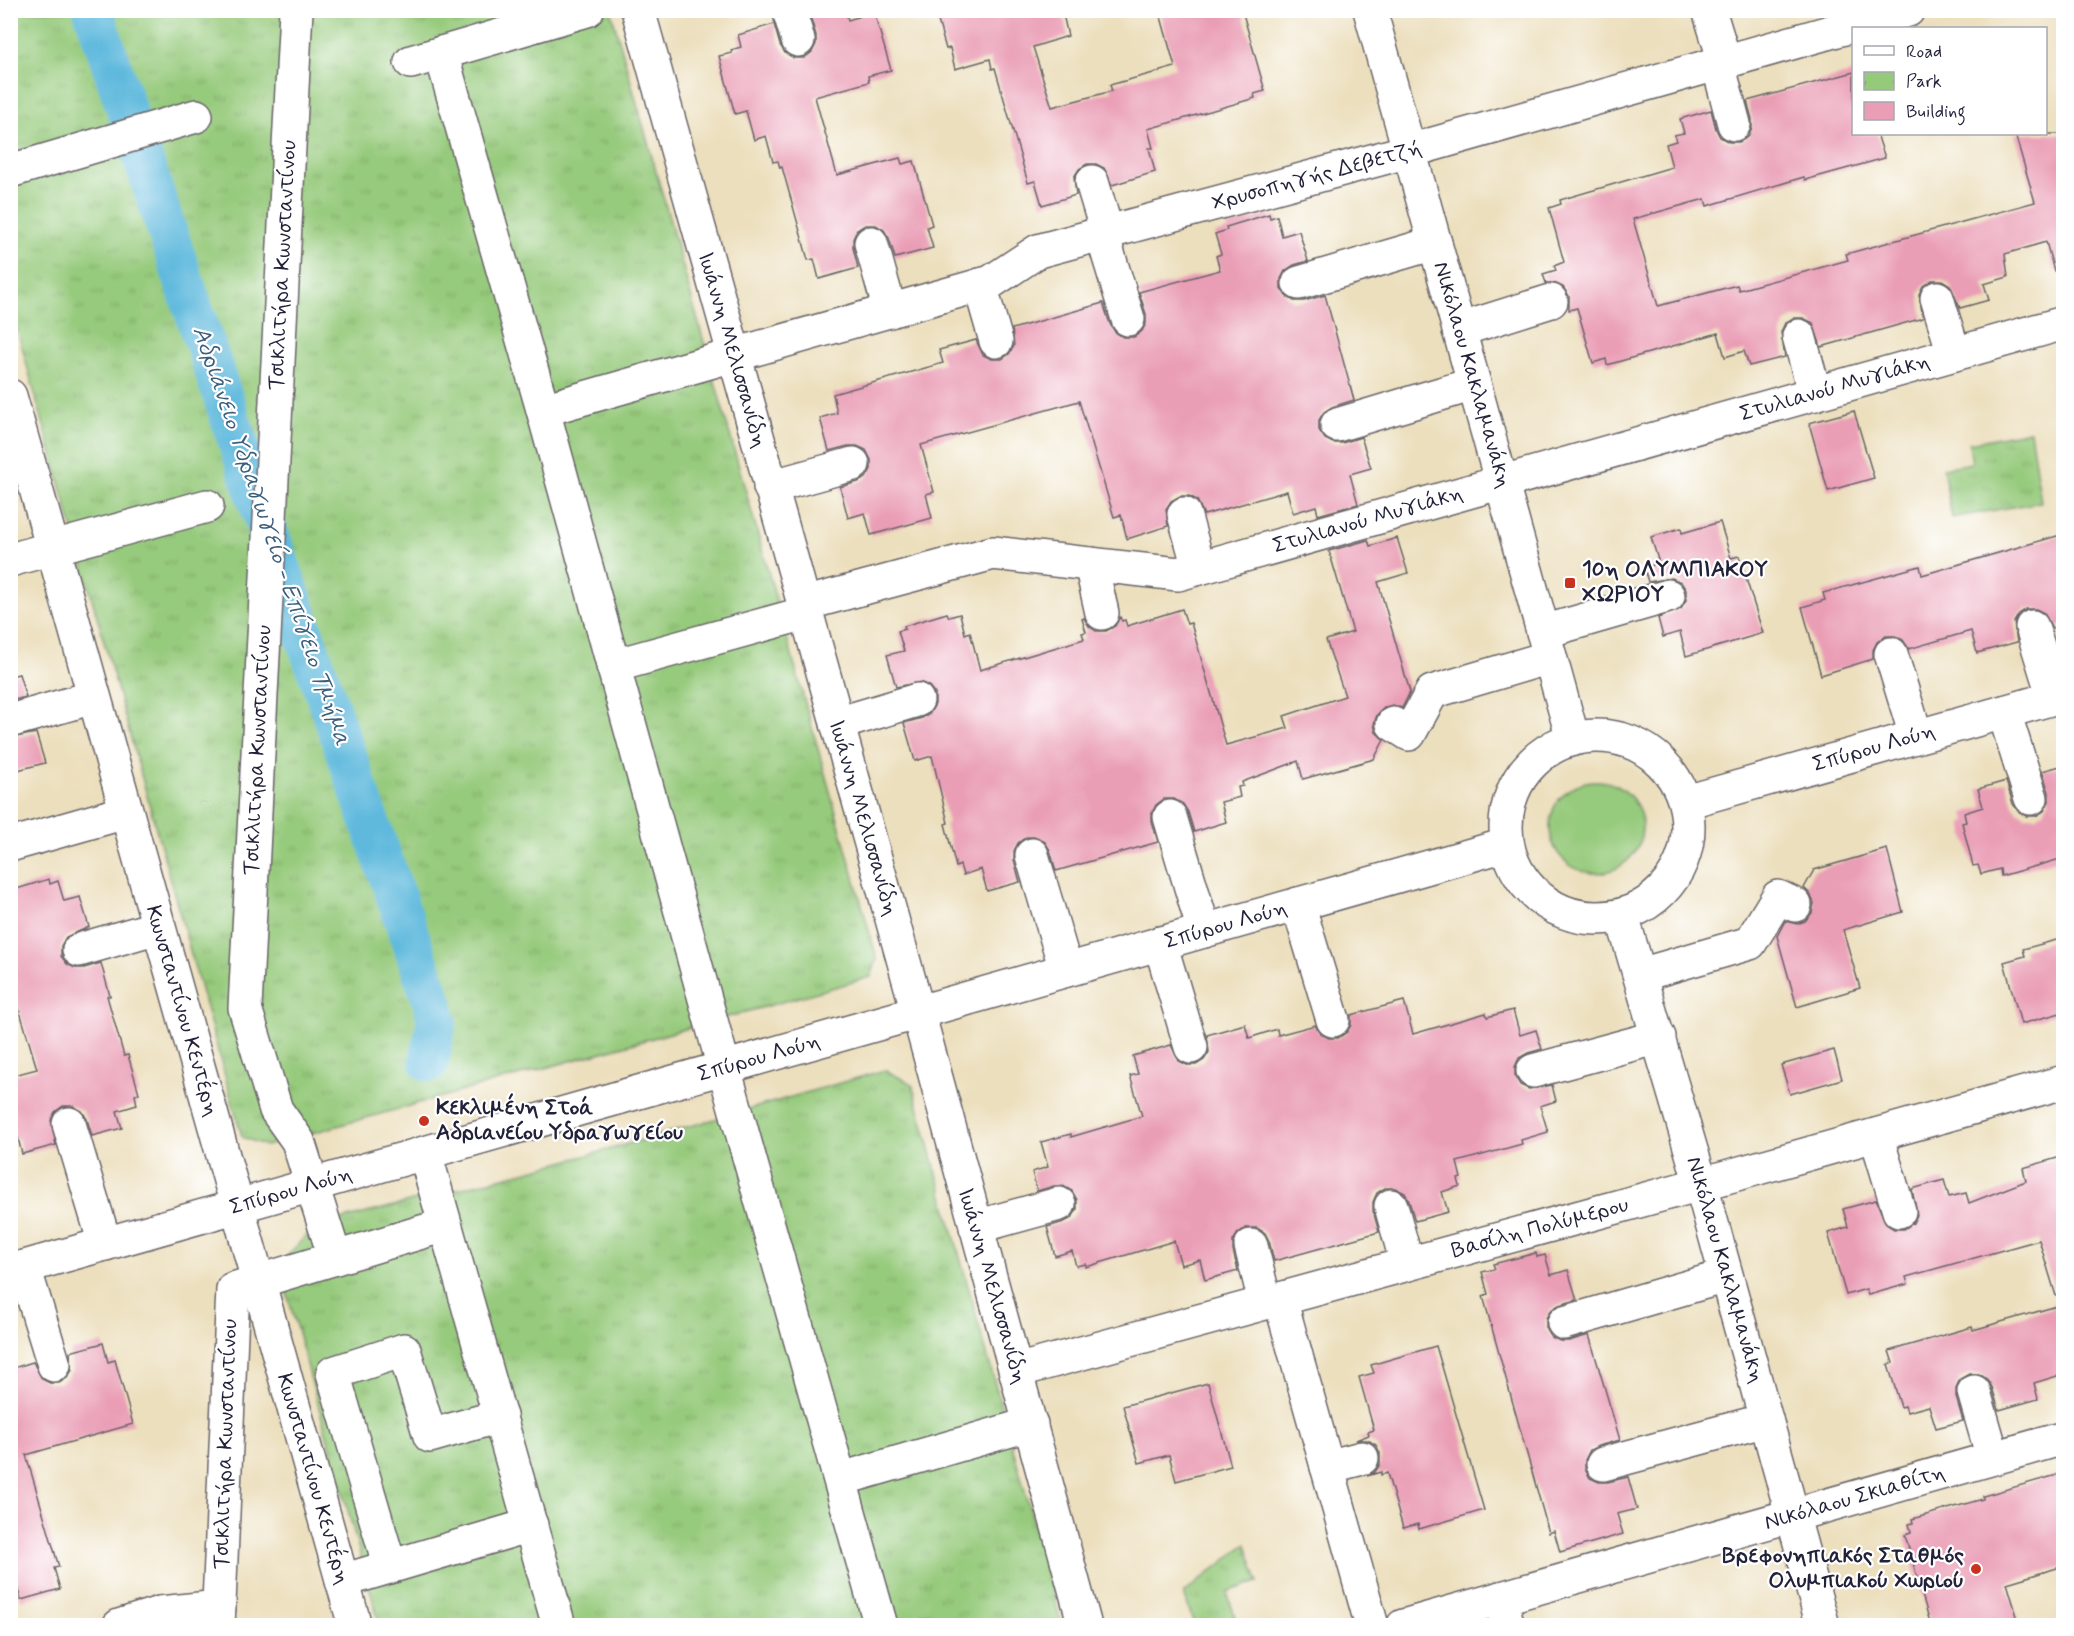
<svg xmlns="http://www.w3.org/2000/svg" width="2074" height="1636" viewBox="0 0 2074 1636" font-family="Mynerve,sans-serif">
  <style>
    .grass { fill: #96ca7b; stroke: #5c765b; stroke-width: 1.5 }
    .park { fill: url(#park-tufts); stroke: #5c765b; stroke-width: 1.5 }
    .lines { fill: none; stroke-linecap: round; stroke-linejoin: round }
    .canal { stroke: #5fb9dd; stroke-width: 40 }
    .building { fill: #ea9eb6 }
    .pedestrian-casing { stroke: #696468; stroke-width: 36 }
    .minor-casing { stroke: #696468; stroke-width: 36 }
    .tertiary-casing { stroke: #696468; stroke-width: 36 }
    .pedestrian { stroke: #fff; stroke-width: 33 }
    .minor { stroke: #fff; stroke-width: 33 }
    .tertiary { stroke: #fff; stroke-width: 33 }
    .poi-dot { fill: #c8321e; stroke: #fff; stroke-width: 2 }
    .labels { text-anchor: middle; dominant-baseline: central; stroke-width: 4.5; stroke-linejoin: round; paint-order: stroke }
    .street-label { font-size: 22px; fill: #22223b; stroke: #fff }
    .poi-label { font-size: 22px; font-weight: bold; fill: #22223b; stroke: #fff; text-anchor: start }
    .water-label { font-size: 24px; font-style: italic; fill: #3a5e7c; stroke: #fff }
  </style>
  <defs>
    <pattern id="park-tufts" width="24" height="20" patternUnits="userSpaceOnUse" patternTransform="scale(1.5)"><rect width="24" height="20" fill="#96ca7b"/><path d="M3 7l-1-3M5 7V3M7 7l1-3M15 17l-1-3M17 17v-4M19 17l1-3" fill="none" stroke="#81ad6b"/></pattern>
  </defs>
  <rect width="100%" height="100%" fill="#fff"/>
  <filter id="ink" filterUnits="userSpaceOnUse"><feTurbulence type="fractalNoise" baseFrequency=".0167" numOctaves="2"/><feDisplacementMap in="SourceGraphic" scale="12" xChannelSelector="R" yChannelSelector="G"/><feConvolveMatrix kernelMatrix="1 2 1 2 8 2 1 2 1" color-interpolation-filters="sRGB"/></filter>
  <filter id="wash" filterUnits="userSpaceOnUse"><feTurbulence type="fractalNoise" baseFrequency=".008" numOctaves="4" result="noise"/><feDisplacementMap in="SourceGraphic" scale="24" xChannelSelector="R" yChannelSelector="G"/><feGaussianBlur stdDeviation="1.35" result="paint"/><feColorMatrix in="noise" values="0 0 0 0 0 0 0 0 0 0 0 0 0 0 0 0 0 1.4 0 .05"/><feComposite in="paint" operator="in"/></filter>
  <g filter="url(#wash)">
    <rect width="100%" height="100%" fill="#ecdfbd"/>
    <circle class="grass" cx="1596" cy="827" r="46"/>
    <g class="park">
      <path d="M10,11H611L877,959L871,977L266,1146L242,1137L11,308Z"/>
      <path d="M2030,431L2041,502L1952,518L1943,468L1972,463L1969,443Z"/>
      <path d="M885,1070L912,1084L1062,1625H380L279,1265L314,1227L600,1152Z"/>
      <path d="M1246,1544L1258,1582L1227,1592L1235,1617L1206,1625H1194L1184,1593Z"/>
    </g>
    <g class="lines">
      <path class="canal" d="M93,10L259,505L432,1000L437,1020L429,1062"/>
    </g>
    <g id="blocks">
      <g class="building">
        <path d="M828,10H845L848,20L874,12L891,70L868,76L869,82L815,97L837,175L900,158L902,164L914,161L932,225L927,227L933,248L895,258L889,238L884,230L876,225H865L857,230L853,239V248L858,268L819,279L814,259L808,260L782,167L780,168L778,161L773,162L766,136L754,140L746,111L735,114L719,56L732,53L731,50L741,47L738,35L774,24L780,45L785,53L794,58H804L812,52L816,44V35L810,16Z"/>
        <path d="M935,10H1062L1068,36L1033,47L1052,107L1112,91L1110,85L1175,67L1159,10H1242L1265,91L1254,94L1255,98L1148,129L1153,148H1149L1155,172L1112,185L1104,168L1096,164H1087L1079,169L1074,177L1076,195L1042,205L1035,181L1028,183L995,68L992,69L990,59L955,69L950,48L946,49Z"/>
        <path d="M1854,72V134H1877L1885,158L1805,180L1804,177L1707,206L1705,199L1633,219L1658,306L1737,285L1739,290L1848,260L1846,254L2035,202L2015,134H2064V270L2054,271L2046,242L2005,254L2008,277L1984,284L1989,300L1960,308L1950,285L1942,280H1932L1923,286L1919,294L1923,318L1821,347L1813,323L1803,318H1793L1785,323L1781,332L1785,357L1749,366L1744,351L1725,357L1718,333L1607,365L1606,359L1593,363L1577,308L1569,310V296L1563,287L1554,283H1546L1543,274L1556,270L1554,266L1564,262L1549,208L1561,204L1560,200L1672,167L1666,144L1676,141L1674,135L1684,133L1680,119L1711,110L1716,129L1720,137L1729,142H1739L1748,137L1752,128V119L1747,101Z"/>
        <path d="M1269,214L1270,218L1277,216L1282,236L1299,231L1308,261L1294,265L1285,271L1281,279V288L1286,296L1294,301H1304L1325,295L1354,400L1332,407L1324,412L1319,420V430L1325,439L1333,443H1342L1361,437L1371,468L1350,474L1358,504L1318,515L1316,506L1293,513L1287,491L1204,515L1197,500L1189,496H1180L1171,501L1166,509L1168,526L1127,539L1121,515L1114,517L1079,401L921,445L934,492L926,494L932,518L871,535L865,513L848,518L840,487L858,482L866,478L871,469V460L866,450L857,446H848L829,451L820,418L837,413L833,394L943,363L939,350L976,340L983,355L992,359H1002L1009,354L1014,346L1012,329L1103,303L1110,324L1115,332L1123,337H1134L1142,331L1146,323V314L1139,292L1220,270L1216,256L1221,254L1215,234L1227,230L1226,227Z"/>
        <path d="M1854,411L1874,478L1828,491L1809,423Z"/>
        <path d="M1720,522L1731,558L1739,556L1763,633L1686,656L1680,632L1663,637L1658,618L1681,609L1686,600V590L1681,582L1672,578L1648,582L1644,568L1659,563L1651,537L1681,528L1682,533Z"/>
        <path d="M2064,534V625L2052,628L2044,613L2036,609H2026L2019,614L2014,622L2017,642L1977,653L1971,631L1909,649L1903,640L1895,636H1886L1877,642L1873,650V659L1821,675L1802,607L1825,600L1823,593L1920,566L1922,575Z"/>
        <path d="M1397,538L1408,573L1378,582L1410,692L1402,708L1393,705L1385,707L1377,715L1374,724L1376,732L1384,740L1374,759L1303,779L1298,761L1242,782L1243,786L1238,787L1240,797L1221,802L1226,822L1194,832L1188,812L1183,804L1174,799H1164L1156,805L1152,813V822L1158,842L1056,871L1050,850L1045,842L1037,837H1026L1018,843L1014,851V860L1020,882L987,891L981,869L963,875L960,865L956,867L945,824L948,823L932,756L915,761L904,723L922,718L930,713L935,704V694L929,686L921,682L896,687L887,655L904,651L898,631L905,629L904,626L947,613L949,617L960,614L965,634L970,632L980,670L1084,639L1082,633L1086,632L1082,619L1084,618L1089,626L1096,631H1106L1115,626L1120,617L1122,621L1125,620L1127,626L1182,609L1187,624L1191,623L1226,745L1288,728L1284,716L1345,696L1326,640L1353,632L1329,551L1368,540L1370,546Z"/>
        <path d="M19,674L26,697L10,701V676Z"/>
        <path d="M36,733L45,763L10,772V738Z"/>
        <path d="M2064,765V858L2001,876L2000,869L1981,874L1978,865L1973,866L1962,823L1966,822L1964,813L1983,807L1978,789L2006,781L2013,804L2018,811L2026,816H2036L2044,811L2049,801V792L2042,771Z"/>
        <path d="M1887,849L1903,912L1843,930L1860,988L1797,1007L1777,936L1785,921L1797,924L1805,921L1812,913L1814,903L1810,894L1804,888L1814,870Z"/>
        <path d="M49,879L50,884L58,881L64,901L80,897L89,927L66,937L61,946V956L67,964L75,968H84L101,963L110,996H107L124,1056L128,1055L139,1093L135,1095L137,1105L117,1111L122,1128L92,1136L87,1119L82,1111L73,1106H63L55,1112L51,1120L56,1145L22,1154L18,1138L10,1140V1076L37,1069L10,978V891Z"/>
        <path d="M2064,938V1012L2021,1024L2004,962L2025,956L2023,949Z"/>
        <path d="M1404,1001L1413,1034L1486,1013L1487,1017L1513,1010L1520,1035L1536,1030L1542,1049L1528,1053L1519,1058L1515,1067V1076L1520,1085L1529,1089L1552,1085L1556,1101L1540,1106L1548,1132L1521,1140L1522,1144L1457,1162L1461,1178L1458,1179L1460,1186L1442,1192L1448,1212L1415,1221L1409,1201L1405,1193L1395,1188H1385L1377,1193L1373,1202V1211L1379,1232L1274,1261L1269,1241L1265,1233L1257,1228H1246L1238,1233L1233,1241V1251L1238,1271L1205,1280L1200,1260L1181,1265L1174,1241L1086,1267V1264L1076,1266L1072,1251L1055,1256L1047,1227L1064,1222L1072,1218L1077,1209V1200L1072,1191L1063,1186H1054L1037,1191L1032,1172L1048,1167L1041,1142L1071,1134V1137L1142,1116L1130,1076L1138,1074L1133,1056L1171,1045L1179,1061L1187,1065H1196L1204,1060L1209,1052L1207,1035L1245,1024L1249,1038L1277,1029L1278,1035L1315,1025L1321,1034L1329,1038H1338L1347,1032L1351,1025V1015Z"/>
        <path d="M1834,1050L1842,1079L1790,1094L1781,1065Z"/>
        <path d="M2064,1156V1294L2056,1296L2039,1240L1906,1277L1908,1284L1868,1295L1866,1289L1846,1295L1828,1233L1848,1227L1843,1209L1876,1200L1886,1224L1894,1229H1904L1913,1223L1917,1215L1912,1189L1944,1180L1949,1197L1966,1193L1969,1203L2026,1181L2023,1168Z"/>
        <path d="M1536,1253L1537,1257L1545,1255L1551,1275L1568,1270L1577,1300L1559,1305L1551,1310L1546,1318V1329L1551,1337L1560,1341H1569L1589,1335L1620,1440L1598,1446L1590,1450L1585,1460V1469L1590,1478L1599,1482H1608L1628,1477L1637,1509L1617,1514L1623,1534L1560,1552L1554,1531L1549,1533L1483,1296L1488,1294L1482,1272L1495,1269L1493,1264Z"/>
        <path d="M2064,1304V1374L2034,1383L2038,1399L1999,1410L1992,1387L1987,1379L1979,1374H1969L1960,1379L1956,1388V1397L1963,1421L1936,1428L1929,1406L1907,1412L1905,1406L1901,1407L1888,1365L1893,1363L1889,1351L1972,1327L1973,1330Z"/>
        <path d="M103,1343L108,1362L115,1360L133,1424L26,1455L59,1567L54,1568L60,1589L21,1600L18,1590L10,1592V1369L33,1362L42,1379L50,1383H59L67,1378L72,1370L70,1352Z"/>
        <path d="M1436,1346L1484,1510L1419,1529L1418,1524L1403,1528L1387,1473L1381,1475V1472L1367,1476L1375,1472L1380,1464V1453L1376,1445L1368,1440H1356L1369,1435L1368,1432L1374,1430L1359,1377L1374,1373L1371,1365Z"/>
        <path d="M1208,1383L1231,1466L1176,1481L1169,1455L1139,1463L1123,1406Z"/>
        <path d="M2064,1473V1566L2007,1583L2020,1626H1931L1905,1535L1911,1533L1909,1524L1913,1523L1912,1519L1983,1499V1496Z"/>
      </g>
    </g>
  </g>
  <g filter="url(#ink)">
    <use href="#blocks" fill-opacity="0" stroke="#696468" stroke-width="1.5"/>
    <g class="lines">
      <g class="pedestrian-casing">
        <g id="pedestrian">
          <path d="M296,10L245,1008L276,1110L298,1141L335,1258"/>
          <path d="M789,10L798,40"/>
          <path d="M1709,10L1725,62"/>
          <path d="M441,53L543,410L724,1068L881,1626"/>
          <path d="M411,62L587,10"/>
          <path d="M1718,64L1734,124"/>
          <path d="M10,171L196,116"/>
          <path d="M1092,182L1107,232"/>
          <path d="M1102,234L1128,319"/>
          <path d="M871,243L890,311"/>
          <path d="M1299,283L1435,243"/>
          <path d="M980,285L996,341"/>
          <path d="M1937,298L1954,354"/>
          <path d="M1459,330L1551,301"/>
          <path d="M1799,336L1815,394"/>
          <path d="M543,410L734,355"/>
          <path d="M1337,425L1474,384"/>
          <path d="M770,487L853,464"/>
          <path d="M1184,514L1199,568"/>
          <path d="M53,548L207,506"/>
          <path d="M1091,564L1102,613"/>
          <path d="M2032,627L2054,698"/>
          <path d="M1543,632L1668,596"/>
          <path d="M1891,654L1916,736"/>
          <path d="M613,666L806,613"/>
          <path d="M2004,712L2031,798"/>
          <path d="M13,720L94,697"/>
          <path d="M837,724L917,700"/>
          <path d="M1393,724L1409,734L1432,692L1550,657"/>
          <path d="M1170,817L1204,931"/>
          <path d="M1032,855L1066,970"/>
          <path d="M1298,904L1333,1020"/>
          <path d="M1160,943L1191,1047"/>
          <path d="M79,950L158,927"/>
          <path d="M1640,975L1750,943L1778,897L1795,905"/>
          <path d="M1533,1071L1659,1037"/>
          <path d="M69,1124L105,1244"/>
          <path d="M1876,1135L1899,1211"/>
          <path d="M425,1153L559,1626"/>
          <path d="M1391,1206L1407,1264"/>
          <path d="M976,1227L1059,1204"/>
          <path d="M1251,1246L1265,1302"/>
          <path d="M24,1267L54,1365"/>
          <path d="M1564,1323L1726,1276"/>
          <path d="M1974,1392L1993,1458"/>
          <path d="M1603,1464L1766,1420"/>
          <path d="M1327,1467L1362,1458"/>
          <path d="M841,1479L1031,1424"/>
          <path d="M390,1567L333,1373L404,1350L430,1436L500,1416"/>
          <path d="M342,1581L531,1525"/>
          <path d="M1500,1598L1508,1626"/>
          <path d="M160,1613L219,1607"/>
          <path d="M218,1626L233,1289L445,1225"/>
        </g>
      </g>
      <g class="minor-casing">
        <g id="minor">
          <path d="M638,10L918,1012L1085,1626"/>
          <path d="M734,355L991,282L1038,251L1409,151L1908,10"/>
          <path d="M10,396L355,1626"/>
          <path d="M10,560L53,548"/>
          <path d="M804,604L993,553L1178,574L2064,323"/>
          <path d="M1686,802L2064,695"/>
          <path d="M10,845L126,812"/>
          <path d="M1280,1299L1372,1626"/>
          <path d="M1016,1371L1701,1184L2064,1082"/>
          <path d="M119,1626L160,1613"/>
          <path d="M1403,1626L2064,1438"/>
        </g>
      </g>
      <g class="tertiary-casing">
        <g id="tertiary">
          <path d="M1370,10L1573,739"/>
          <circle cx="1597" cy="827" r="91"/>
          <path d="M1622,916L1701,1184L1823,1626"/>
          <path d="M10,1271L1506,845"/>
        </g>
      </g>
      <use href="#pedestrian" class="pedestrian"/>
      <use href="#minor" class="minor"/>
      <use href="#tertiary" class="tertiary"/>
    </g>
  </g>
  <g class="poi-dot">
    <rect x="1564" y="577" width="12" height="12" rx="3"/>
    <circle cx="424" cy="1121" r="6"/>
    <circle cx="1976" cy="1569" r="6"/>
  </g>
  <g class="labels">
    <g class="street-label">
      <text transform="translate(1317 176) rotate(-15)">Χρυσοπηγής Δεβετζή</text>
      <text transform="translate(283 265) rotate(-87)">Τσικλιτήρα Κωνσταντίνου</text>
      <text transform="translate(732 350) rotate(74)">Ιωάννη Μελισσανίδη</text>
      <text transform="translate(1472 375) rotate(74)">Νικόλαου Κακλαμανάκη</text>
      <text transform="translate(1835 388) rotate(-16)">Στυλιανού Μυγιάκη</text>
      <text transform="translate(1368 520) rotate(-16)">Στυλιανού Μυγιάκη</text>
      <text transform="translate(1874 748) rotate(-16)">Σπύρου Λούη</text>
      <text transform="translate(258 750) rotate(-87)">Τσικλιτήρα Κωνσταντίνου</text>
      <text transform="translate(863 818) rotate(74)">Ιωάννη Μελισσανίδη</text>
      <text transform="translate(1226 925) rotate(-16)">Σπύρου Λούη</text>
      <text transform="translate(182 1011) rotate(74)">Κωνσταντίνου Κεντέρη</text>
      <text transform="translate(759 1058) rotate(-16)">Σπύρου Λούη</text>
      <text transform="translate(291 1191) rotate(-16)">Σπύρου Λούη</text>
      <text transform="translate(1540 1228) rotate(-15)">Βασίλη Πολύμερου</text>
      <text transform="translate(1725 1270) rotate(74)">Νικόλαου Κακλαμανάκη</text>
      <text transform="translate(992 1286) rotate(74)">Ιωάννη Μελισσανίδη</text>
      <text transform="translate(226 1444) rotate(-88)">Τσικλιτήρα Κωνσταντίνου</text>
      <text transform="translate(313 1479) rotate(74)">Κωνσταντίνου Κεντέρη</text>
      <text transform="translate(1855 1498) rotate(-16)">Νικόλαου Σκιαθίτη</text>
    </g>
    <g class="poi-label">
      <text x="1582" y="570">10η ΟΛΥΜΠΙΑΚΟΥ<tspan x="1582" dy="25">ΧΩΡΙΟΥ</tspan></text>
      <text x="436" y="1108">Κεκλιμένη Στοά<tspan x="436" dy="25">Αδριανείου Υδραγωγείου</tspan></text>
      <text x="1964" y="1556" text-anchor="end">Βρεφονηπιακός Σταθμός<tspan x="1964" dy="25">Ολυμπιακού Χωριού</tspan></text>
    </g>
    <g class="water-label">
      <text transform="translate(271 536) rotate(71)">Αδριάνειο Υδραγωγείο - Επίγειο Τμήμα</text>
    </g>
  </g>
  <rect width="2074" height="1636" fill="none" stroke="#fff" stroke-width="36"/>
  <rect x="1852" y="27" width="195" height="108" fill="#ffffff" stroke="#a7a7b1" stroke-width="1.5"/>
  <rect x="1864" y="46" width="30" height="9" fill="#ffffff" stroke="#a7a7b1" stroke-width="1.5"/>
  <text x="1906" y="57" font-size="18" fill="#22223b">Road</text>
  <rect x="1864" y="72" width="30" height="18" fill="url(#park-tufts)" stroke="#a7a7b1" stroke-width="1.5"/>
  <text x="1906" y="87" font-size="18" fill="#22223b">Park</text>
  <rect x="1864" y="102" width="30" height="18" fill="#ea9eb6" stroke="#a7a7b1" stroke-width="1.5"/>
  <text x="1906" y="117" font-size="18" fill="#22223b">Building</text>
</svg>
